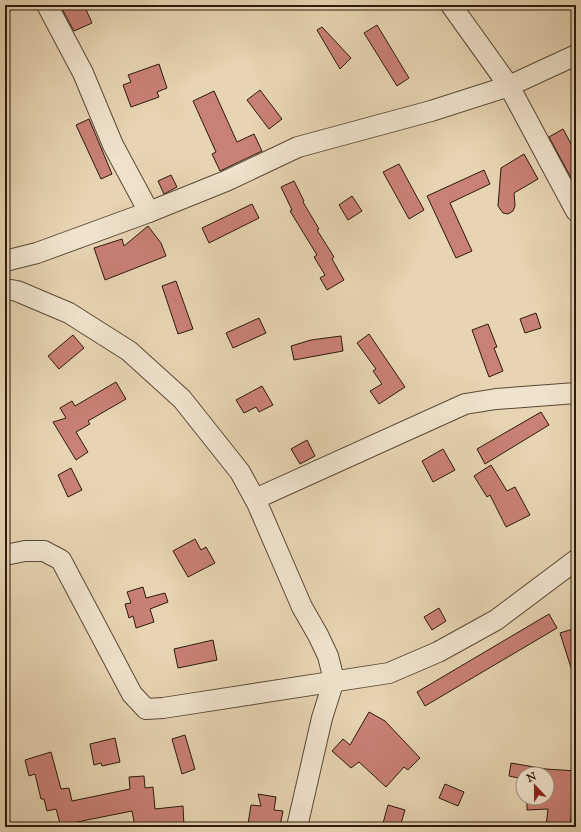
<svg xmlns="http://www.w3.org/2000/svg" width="581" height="832" viewBox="0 0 581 832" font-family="'IM FELL Great Primer',serif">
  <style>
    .building { fill: #c98075; stroke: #2b1b0d }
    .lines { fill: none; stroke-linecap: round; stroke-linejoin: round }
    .street-casing { stroke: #5a4936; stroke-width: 22 }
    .street { stroke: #efe3cd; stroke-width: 20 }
  </style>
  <rect width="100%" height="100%" fill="#e7d4b2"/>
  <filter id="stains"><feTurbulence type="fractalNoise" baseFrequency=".005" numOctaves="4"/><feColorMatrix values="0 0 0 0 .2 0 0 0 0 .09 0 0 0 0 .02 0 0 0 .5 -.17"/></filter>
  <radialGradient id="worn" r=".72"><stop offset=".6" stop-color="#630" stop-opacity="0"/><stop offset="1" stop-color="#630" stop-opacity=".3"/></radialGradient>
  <g class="building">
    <path d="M66,5H84L92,23L74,31L61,7Z"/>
    <path d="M377,25L409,78L397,86L364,33Z"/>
    <path d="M322,27L351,58L340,69L317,30Z"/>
    <path d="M159,64L167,88L157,92L159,97L131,107L123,85L131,82L128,75Z"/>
    <path d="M260,90L282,119L269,129L247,100Z"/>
    <path d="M214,91L237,142L254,134L262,151L220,171L212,154L216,152L193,101Z"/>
    <path d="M89,119L112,174L101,179L76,125Z"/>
    <path d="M563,129L576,153V187L549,137Z"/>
    <path d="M524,154L538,179L514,193L515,206L513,211L508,214L503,213L498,206L501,168Z"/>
    <path d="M399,164L424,210L409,219L383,172Z"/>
    <path d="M484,170L490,184L450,203L472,251L456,258L427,196Z"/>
    <path d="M171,175L177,187L164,194L158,181Z"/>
    <path d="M294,181L304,201L303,202L319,229L317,230L334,257L332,259L344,280L327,290L320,278L325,275L314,257L317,255L290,211L292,210L281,187Z"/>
    <path d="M352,196L362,211L348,220L339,205Z"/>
    <path d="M252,204L259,218L209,243L202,228Z"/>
    <path d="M148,226L161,243L166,256L105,280L94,248L122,239L124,246Z"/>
    <path d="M176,281L193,329L178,334L162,286Z"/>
    <path d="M536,313L541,328L525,333L520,319Z"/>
    <path d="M259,318L266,333L233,348L226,333Z"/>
    <path d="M488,324L497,347L494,348L503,371L489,377L472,330Z"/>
    <path d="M369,334L405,387L379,404L370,391L382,384L373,371L376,369L357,343Z"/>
    <path d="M73,335L84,348L59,369L48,356Z"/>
    <path d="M341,336L343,351L294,360L291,346L311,340Z"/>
    <path d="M116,382L126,399L88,421L90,424L76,432L88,452L76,460L53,422L66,418L60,408L72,401L75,406Z"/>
    <path d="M262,386L273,405L259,412L256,407L244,413L236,400Z"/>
    <path d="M541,412L549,425L485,464L477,449Z"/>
    <path d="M307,440L315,456L300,464L291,449Z"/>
    <path d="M443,449L455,470L433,482L422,461Z"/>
    <path d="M491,465L507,491L515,487L530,515L506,527L490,495L487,497L474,476Z"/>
    <path d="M71,468L82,490L68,497L58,475Z"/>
    <path d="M195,539L201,550L206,547L215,563L188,577L173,551Z"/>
    <path d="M143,587L146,598L165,593L168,602L150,609L154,622L136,628L133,616L129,618L125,604L131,603L127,592Z"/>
    <path d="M439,608L446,621L432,630L424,617Z"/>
    <path d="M549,614L557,628L425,706L417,692Z"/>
    <path d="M573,629L576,639V673L573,674L560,633Z"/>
    <path d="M213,640L217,660L178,668L174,649Z"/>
    <path d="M369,712L385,721L420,758L408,770L404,767L386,787L359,762L351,768L332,751L343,739L350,745Z"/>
    <path d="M185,735L195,769L182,774L172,739Z"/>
    <path d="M115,738L120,762L102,766L101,763L94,765L90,744Z"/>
    <path d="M51,752L61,789L69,788L72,801L130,789L129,777L144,776L145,788L153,787L155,809L183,806L184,827H135L132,811L77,822V825L68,827H61L56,809L47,811L44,799H41L35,774L29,776L25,760Z"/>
    <path d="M511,763L546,769L576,771V809H572L570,827H546L548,809L527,810V798H547V774H523V779L509,776Z"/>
    <path d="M445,784L464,792L458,806L439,798Z"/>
    <path d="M258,794L276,797L274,810L283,811L280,826L273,825L272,827H264L248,824L251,805L261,806Z"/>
    <path d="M388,805L405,810L400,827H382Z"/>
  </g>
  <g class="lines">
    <g class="street-casing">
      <g id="street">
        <path d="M47,5L83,73L113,145L149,212"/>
        <path d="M451,5L509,86L576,211"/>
        <path d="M5,261L37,253L149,212L226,181L298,147L431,111L509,86L576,55"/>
        <path d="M5,289L17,291L69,313L129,351L182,399L240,472L257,503L302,607L318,635L328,656L334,680L322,718L297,827"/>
        <path d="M255,499L465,404L496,399L576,393"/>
        <path d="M5,555L25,551H44L61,560L132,694L146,709L163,708L389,673L438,652L496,620L576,560"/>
      </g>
    </g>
    <use href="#street" class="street"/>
  </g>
  <rect width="581" height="832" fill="none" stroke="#e7d4b2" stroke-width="20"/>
  <rect x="6" y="6" width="569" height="820" fill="none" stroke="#2b1b0d" stroke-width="2"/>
  <rect x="10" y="10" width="561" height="812" fill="none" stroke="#2b1b0d"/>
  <g transform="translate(535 786) rotate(338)"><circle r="19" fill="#efe3cd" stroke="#a19380"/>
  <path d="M0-3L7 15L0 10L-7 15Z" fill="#8f2418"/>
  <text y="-6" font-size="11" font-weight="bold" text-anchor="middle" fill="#2b1b0d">N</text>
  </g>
  <rect width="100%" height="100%" filter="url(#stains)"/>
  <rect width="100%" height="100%" fill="url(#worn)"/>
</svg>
